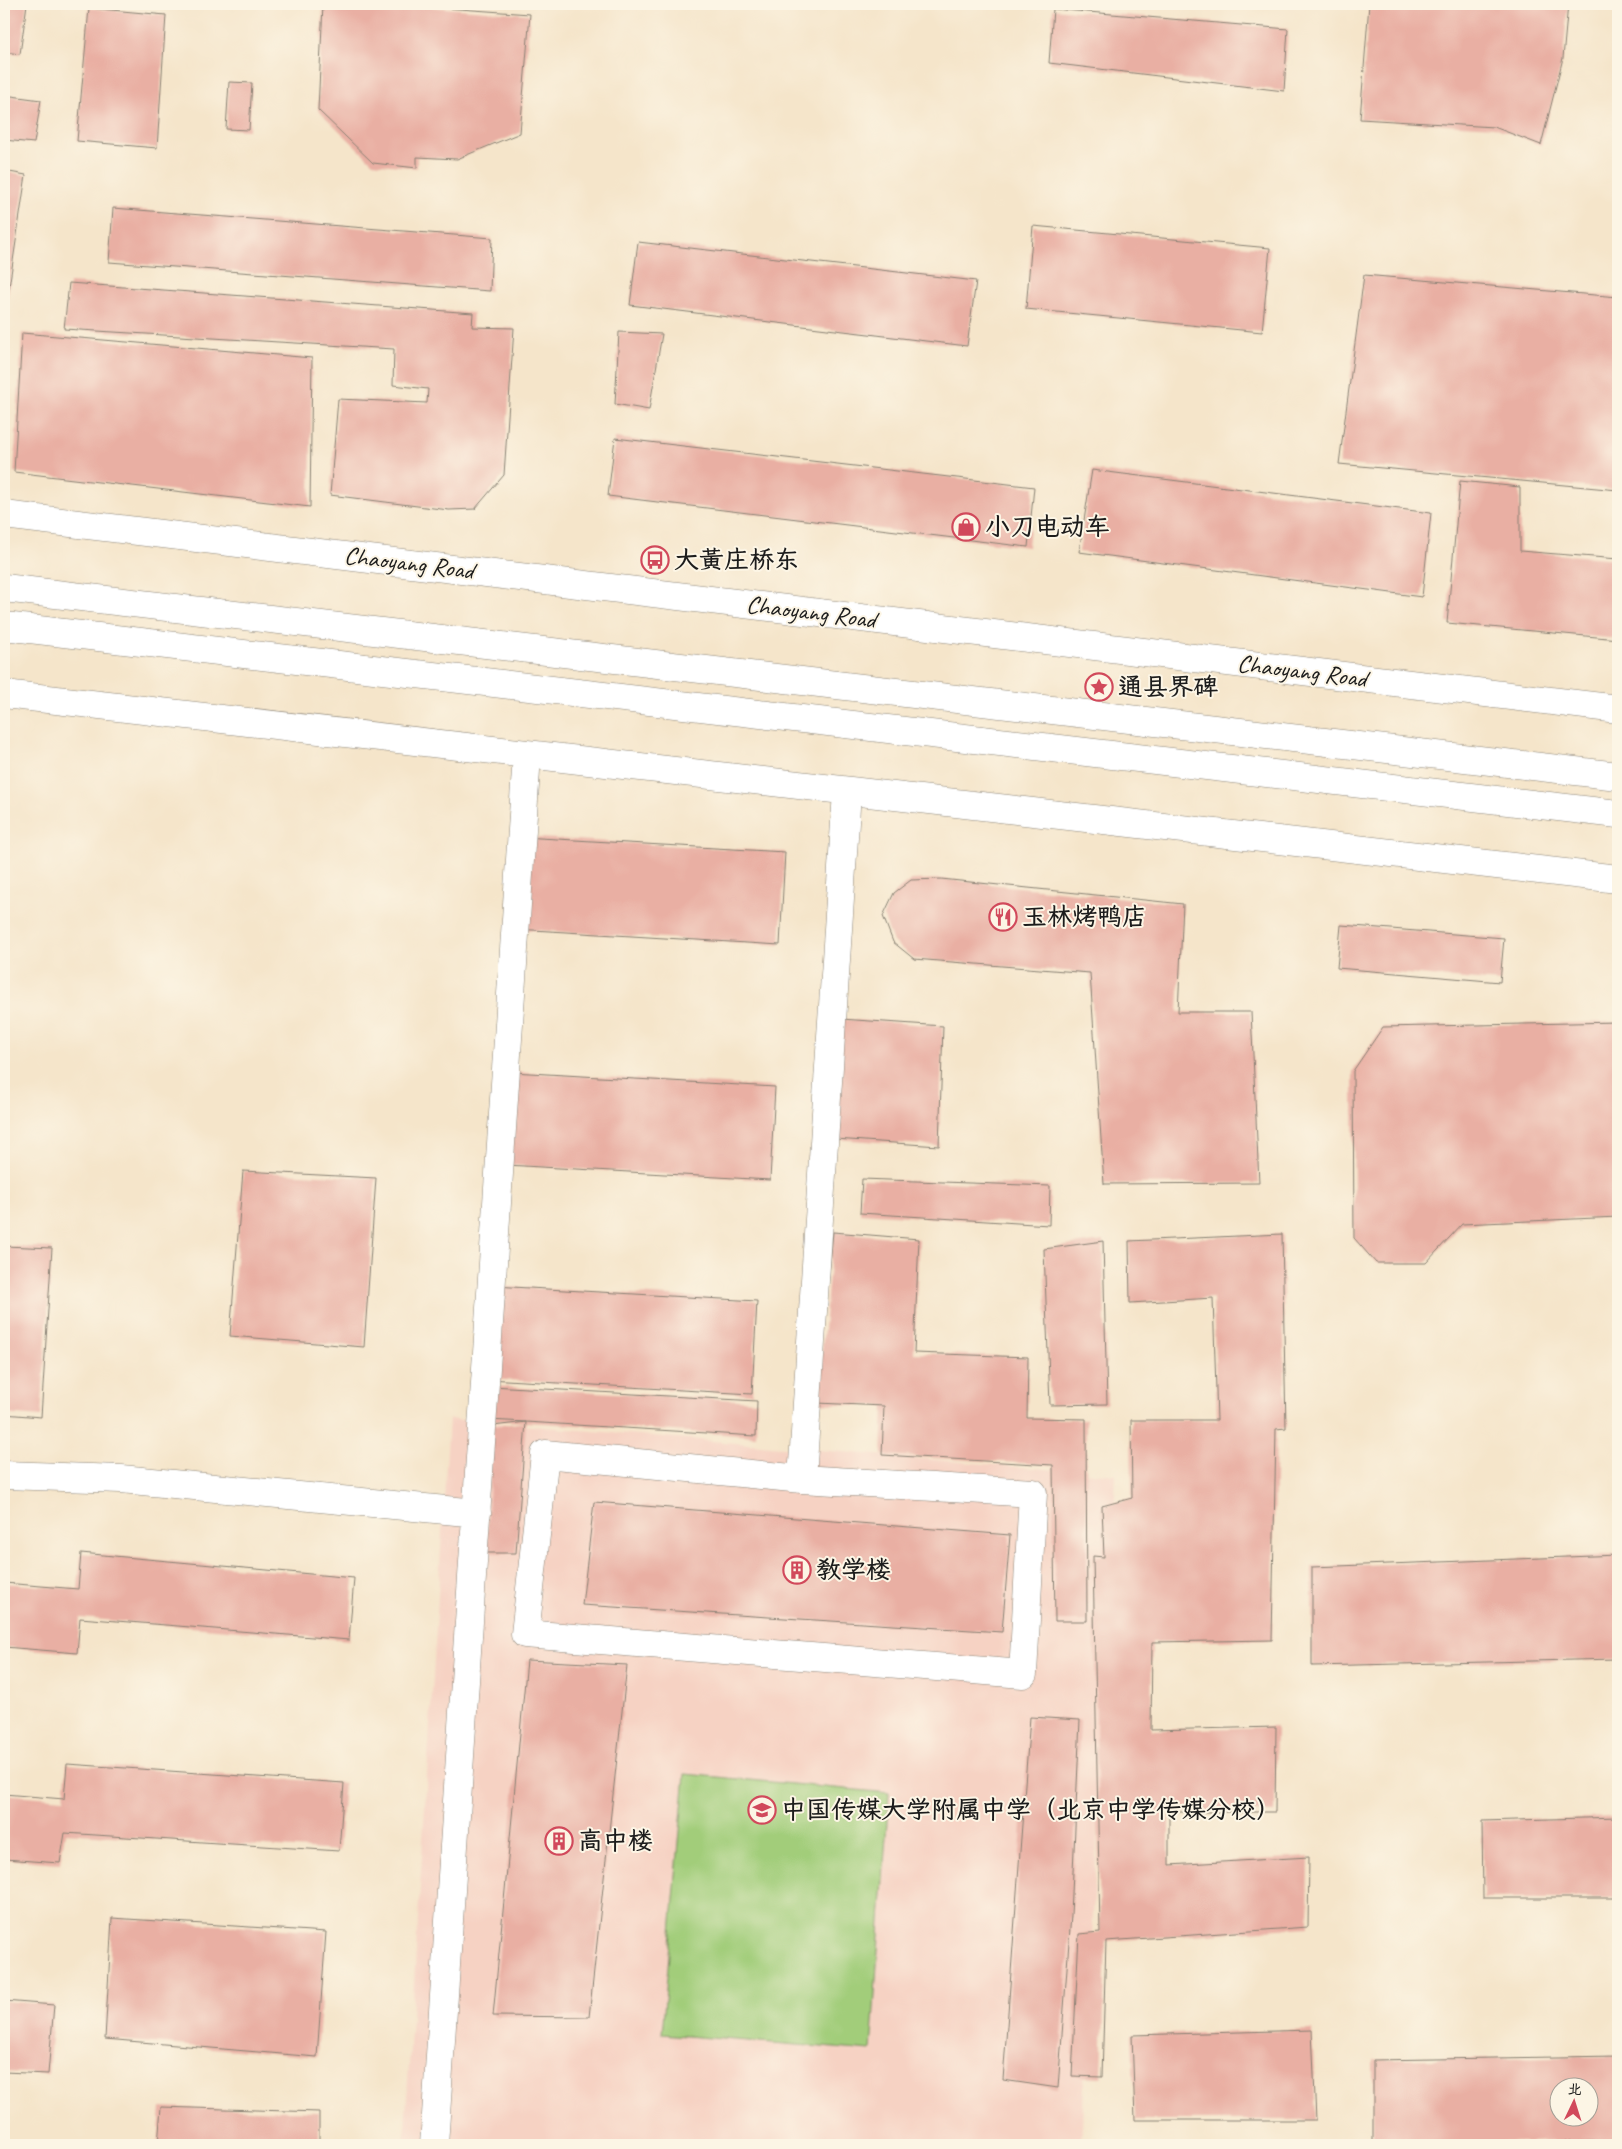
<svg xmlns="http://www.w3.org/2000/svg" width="1622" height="2149" viewBox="0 0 1622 2149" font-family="Caveat,'LXGW WenKai TC',sans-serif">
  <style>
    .built { fill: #f6d2c3 }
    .green { fill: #a2cd7a; stroke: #5f744b }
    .building { fill: #e9afa3; fill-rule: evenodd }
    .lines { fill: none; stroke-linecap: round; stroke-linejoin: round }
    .minor-casing { stroke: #888073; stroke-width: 29 }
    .tertiary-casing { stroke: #888073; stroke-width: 29 }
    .trunk-casing { stroke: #888073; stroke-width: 29 }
    .minor { stroke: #fff; stroke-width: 28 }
    .tertiary { stroke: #fff; stroke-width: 28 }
    .trunk { stroke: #fff; stroke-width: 28 }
    .labels { text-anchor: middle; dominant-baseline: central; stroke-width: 4; stroke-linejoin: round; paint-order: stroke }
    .poi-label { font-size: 25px; font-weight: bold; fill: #1c1c1c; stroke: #fcf5e5; text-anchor: start }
    .street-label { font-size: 25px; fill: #1c1c1c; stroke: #fcf5e5 }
  </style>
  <rect width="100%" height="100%" fill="#fcf5e5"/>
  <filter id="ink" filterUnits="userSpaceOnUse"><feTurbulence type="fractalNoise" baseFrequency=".02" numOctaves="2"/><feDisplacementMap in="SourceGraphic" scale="10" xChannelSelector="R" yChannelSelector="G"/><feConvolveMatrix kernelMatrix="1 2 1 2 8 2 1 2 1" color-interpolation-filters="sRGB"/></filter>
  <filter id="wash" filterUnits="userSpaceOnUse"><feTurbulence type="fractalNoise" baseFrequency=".0096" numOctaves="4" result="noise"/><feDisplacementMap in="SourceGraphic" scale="20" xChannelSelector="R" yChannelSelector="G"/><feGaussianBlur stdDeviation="1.12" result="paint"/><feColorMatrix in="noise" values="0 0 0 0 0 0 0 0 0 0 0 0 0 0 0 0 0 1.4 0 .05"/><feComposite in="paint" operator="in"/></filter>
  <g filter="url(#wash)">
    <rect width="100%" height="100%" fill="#f5e5ca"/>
    <path class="built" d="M449,1419L1116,1475L1081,2145H404Z"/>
    <path class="green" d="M685,1774L889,1793L871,2051L662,2034Z"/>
    <g id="blocks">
      <g class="building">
        <path d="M4,4H27L20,54L4,52Z"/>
        <path d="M323,4H388L530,14L520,133L457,159L417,157V168L373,163L318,110Z"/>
        <path d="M1369,4H1568L1563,58L1541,145L1494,127L1360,119Z"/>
        <path d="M89,8L166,15L157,148L77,141Z"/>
        <path d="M1053,9L1288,29L1284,91L1049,63Z"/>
        <path d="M229,82L252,83L249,130L226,129Z"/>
        <path d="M4,95L41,100L34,143L4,140Z"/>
        <path d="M4,171L26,175L5,314H4Z"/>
        <path d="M113,208L492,238L490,291L109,262Z"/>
        <path d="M1033,226L1270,248L1262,332L1026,309Z"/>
        <path d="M638,242L976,281L967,346L630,305Z"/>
        <path d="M1364,275L1618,297V490L1339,464Z"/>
        <path d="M69,283L473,313L472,327L514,328L504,475L475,509L449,510L330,495L338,399L427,403L428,389L393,385L394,349L64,329Z"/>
        <path d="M619,332L662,334L649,410L615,404Z"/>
        <path d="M22,333L312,358L310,507L14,472Z"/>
        <path d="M615,438L1034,487L1028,547L608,496Z"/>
        <path d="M1092,470L1431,513L1422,597L1079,552Z"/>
        <path d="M1460,481L1520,487V551L1618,559V639L1447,623Z"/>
        <path d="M522,837L785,852L780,945L516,929Z"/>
        <path d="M941,879L1183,904L1178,1012H1251L1259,1183L1104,1184L1090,973L914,959L893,942L883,916L894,893L911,880Z"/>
        <path d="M1341,925L1504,938L1500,982L1337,968Z"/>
        <path d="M841,1019L943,1026L939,1146L835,1139Z"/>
        <path d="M1618,1022V1217L1462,1224L1426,1263H1376L1354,1238L1353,1071L1383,1027Z"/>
        <path d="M512,1072L775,1087L770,1180L506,1165Z"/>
        <path d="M243,1171L376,1178L364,1347L230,1336Z"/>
        <path d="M862,1179L1050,1186L1049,1225L860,1213Z"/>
        <path d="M833,1232L919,1239L914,1353L1028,1357L1027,1418L1086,1419L1087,1621H1055L1053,1465L882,1455L884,1406L817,1403Z"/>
        <path d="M1282,1234L1286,1428L1276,1429L1272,1640L1152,1642L1151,1730L1276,1727L1275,1812H1169V1865L1309,1857L1308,1927L1106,1941L1102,2077L1072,2076L1079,1934L1100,1932L1093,1556L1104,1557L1102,1506L1132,1498L1131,1420H1217L1213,1298L1130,1303L1129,1241Z"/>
        <path d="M1103,1241L1107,1404L1050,1405L1044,1249Z"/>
        <path d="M4,1246L52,1248L41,1417L4,1414Z"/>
        <path d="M494,1286L757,1301L752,1394L488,1379Z"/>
        <path d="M491,1386L757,1401L756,1436L526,1422L516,1553H486L493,1426L526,1422L488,1420Z"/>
        <path d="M594,1502L1010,1535L1002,1632L582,1605Z"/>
        <path d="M81,1553L354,1578L349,1640L80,1618L77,1653L4,1647V1583L78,1589Z"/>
        <path d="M1618,1555V1659L1312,1666V1567Z"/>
        <path d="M527,1660L627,1665L589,2017L493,2016Z"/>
        <path d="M1030,1717L1080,1720L1071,1915L1058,2088L1003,2080Z"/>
        <path d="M67,1764L344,1783L339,1851L65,1833L60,1863L4,1859V1794L64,1799Z"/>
        <path d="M1618,1817V1898H1483L1482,1821Z"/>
        <path d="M112,1918L326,1932L317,2057L105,2039Z"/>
        <path d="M4,2001L54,2005L48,2074L4,2072Z"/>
        <path d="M1312,2030L1316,2120H1135L1132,2035Z"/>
        <path d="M1618,2056V2141L1373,2144V2060ZM1560,2086H1590V2116H1560Z"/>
        <path d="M161,2107L319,2112V2145H158Z"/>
      </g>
    </g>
  </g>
  <g filter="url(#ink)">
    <use href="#blocks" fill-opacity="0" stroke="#888073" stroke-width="1"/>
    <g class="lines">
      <g class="minor-casing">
        <g id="minor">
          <path d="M4,1475L121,1479L477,1513"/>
          <path d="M802,1479L1033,1493L1023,1674L525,1634L545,1454L802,1479L847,792"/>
          <path d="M434,2145L527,755"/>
        </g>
      </g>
      <g class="tertiary-casing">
        <g id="tertiary">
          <path d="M4,515L1618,709"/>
          <path d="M4,694L1618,879"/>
        </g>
      </g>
      <g class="trunk-casing">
        <g id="trunk">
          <path d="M4,588L1618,776"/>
          <path d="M4,626L1618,814"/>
        </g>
      </g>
      <use href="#minor" class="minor"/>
      <use href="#tertiary" class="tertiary"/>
      <use href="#trunk" class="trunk"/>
    </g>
  </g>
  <defs>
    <g id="shop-ring" transform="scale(1.4375)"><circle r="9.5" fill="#fcf5e5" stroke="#d1495b" stroke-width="1.5"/><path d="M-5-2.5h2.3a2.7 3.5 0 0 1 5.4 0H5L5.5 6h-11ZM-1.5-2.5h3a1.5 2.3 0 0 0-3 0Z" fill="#d1495b"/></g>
    <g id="bus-ring" transform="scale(1.4375)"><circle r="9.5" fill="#fcf5e5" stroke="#d1495b" stroke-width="1.5"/><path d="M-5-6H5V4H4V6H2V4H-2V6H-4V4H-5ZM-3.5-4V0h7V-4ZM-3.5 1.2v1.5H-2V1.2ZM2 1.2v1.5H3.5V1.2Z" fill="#d1495b"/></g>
    <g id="sight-ring" transform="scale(1.4375)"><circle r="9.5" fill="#fcf5e5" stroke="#d1495b" stroke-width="1.5"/><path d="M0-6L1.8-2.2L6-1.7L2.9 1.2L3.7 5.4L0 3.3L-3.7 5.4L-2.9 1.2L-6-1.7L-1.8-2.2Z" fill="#d1495b"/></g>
    <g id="restaurant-ring" transform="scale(1.4375)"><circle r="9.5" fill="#fcf5e5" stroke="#d1495b" stroke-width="1.5"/><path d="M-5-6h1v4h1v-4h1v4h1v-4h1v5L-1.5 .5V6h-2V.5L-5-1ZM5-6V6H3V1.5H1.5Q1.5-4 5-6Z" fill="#d1495b"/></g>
    <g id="building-ring" transform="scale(1.4375)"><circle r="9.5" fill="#fcf5e5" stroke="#d1495b" stroke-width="1.5"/><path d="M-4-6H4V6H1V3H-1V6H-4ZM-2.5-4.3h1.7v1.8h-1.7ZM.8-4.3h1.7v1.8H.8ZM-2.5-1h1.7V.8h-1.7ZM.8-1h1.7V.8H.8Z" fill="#d1495b"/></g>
    <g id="school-ring" transform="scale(1.4375)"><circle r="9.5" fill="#fcf5e5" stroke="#d1495b" stroke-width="1.5"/><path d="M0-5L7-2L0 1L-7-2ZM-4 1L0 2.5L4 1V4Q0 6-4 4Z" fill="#d1495b"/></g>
  </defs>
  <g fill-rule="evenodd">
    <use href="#shop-ring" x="966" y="527"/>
    <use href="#bus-ring" x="655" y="560"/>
    <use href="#sight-ring" x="1099" y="687"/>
    <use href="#restaurant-ring" x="1003" y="917"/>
    <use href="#building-ring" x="797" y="1570"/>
    <use href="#school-ring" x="762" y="1810"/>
    <use href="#building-ring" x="559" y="1841"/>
  </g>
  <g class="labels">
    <g class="poi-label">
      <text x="985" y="527">小刀电动车</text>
      <text x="674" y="560">大黄庄桥东</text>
      <text x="1118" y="687">通县界碑</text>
      <text x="1022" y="917">玉林烤鸭店</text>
      <text x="816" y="1570">教学楼</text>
      <text x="781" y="1810">中国传媒大学附属中学（北京中学传媒分校）</text>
      <text x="578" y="1841">高中楼</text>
    </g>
    <g class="street-label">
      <text transform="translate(409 563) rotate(7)">Chaoyang Road</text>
      <text transform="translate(811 612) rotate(7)">Chaoyang Road</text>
      <text transform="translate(1302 671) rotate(7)">Chaoyang Road</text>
    </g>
  </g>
  <rect width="1622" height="2149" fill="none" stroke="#fcf5e5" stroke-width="20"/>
  <g transform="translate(1574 2102) rotate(4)"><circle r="24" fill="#fcf5e5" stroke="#a29e95"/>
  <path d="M0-4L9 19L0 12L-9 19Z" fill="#d1495b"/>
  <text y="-8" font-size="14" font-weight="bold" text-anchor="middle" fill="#1c1c1c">北</text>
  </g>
</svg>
